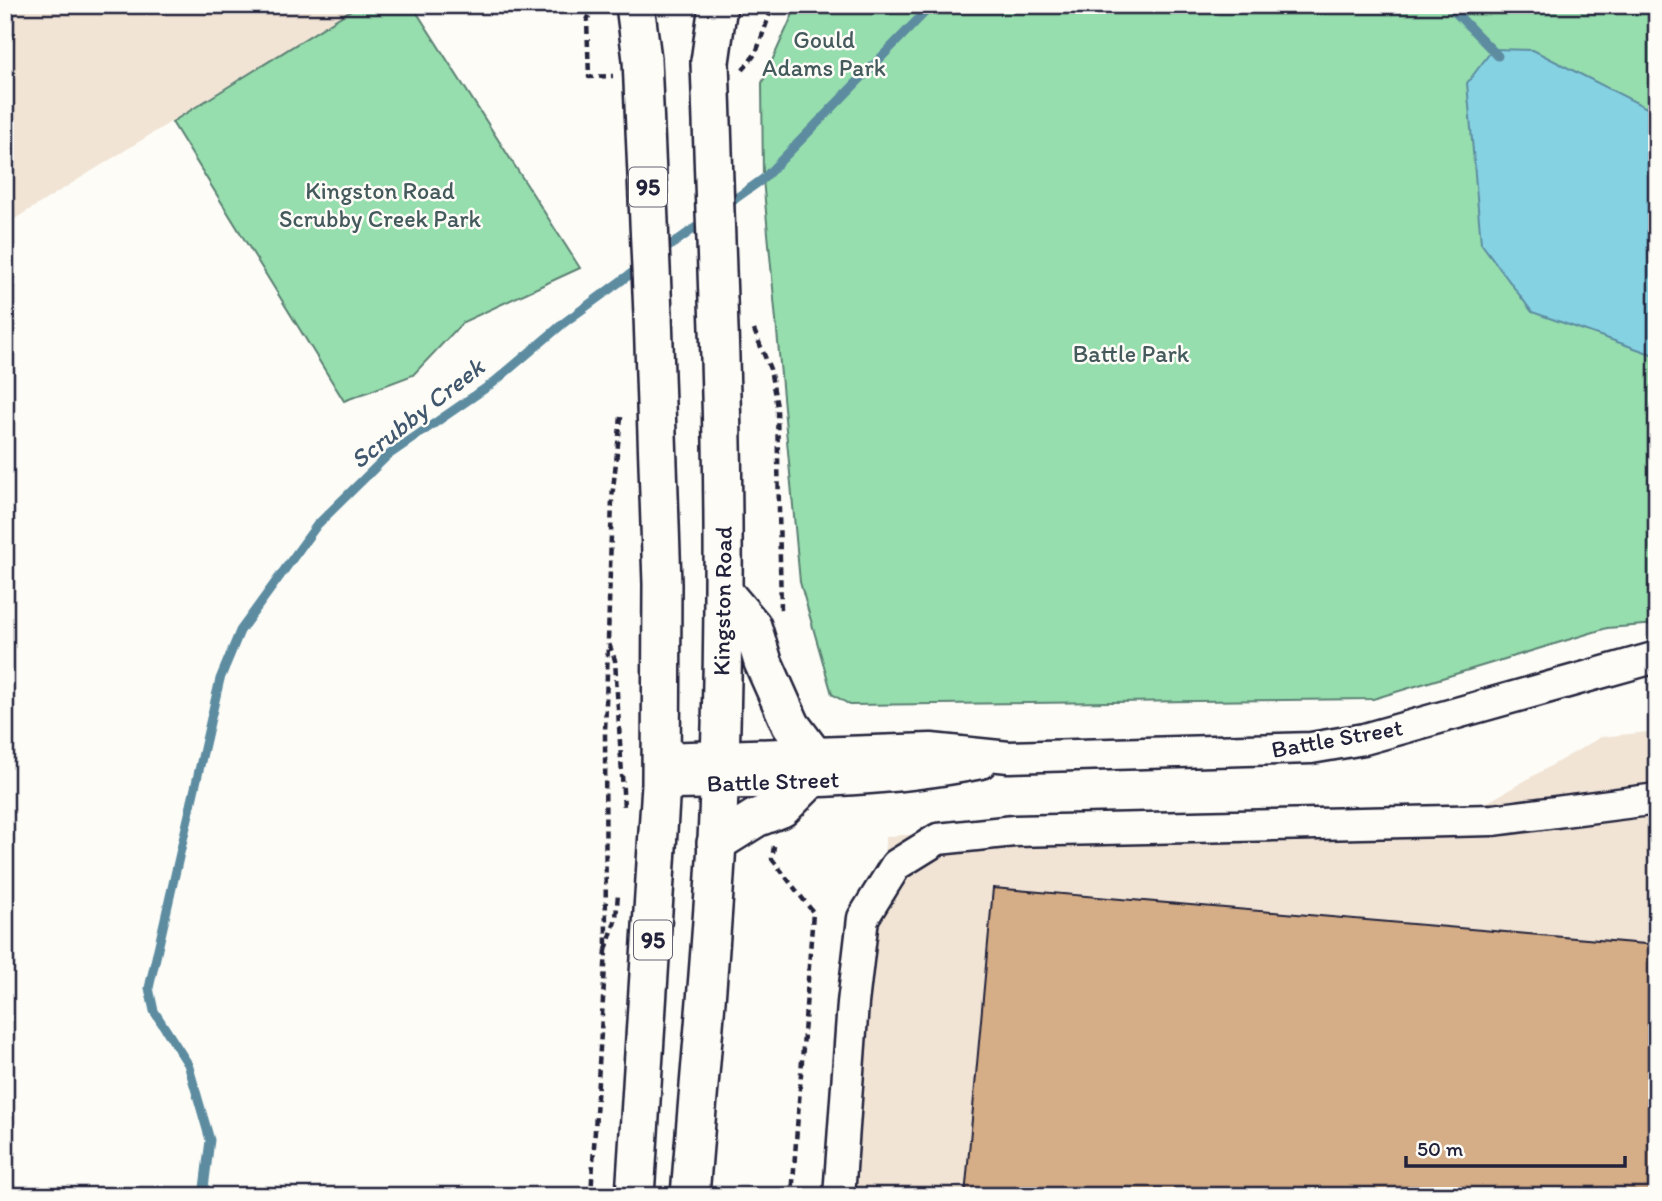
<svg xmlns="http://www.w3.org/2000/svg" width="1662" height="1201" viewBox="0 0 1662 1201" font-family="Itim,sans-serif">
  <style>
    .built { fill: #f1e4d5 }
    .green { fill: #96dead; stroke: #5c8074; stroke-width: 2 }
    .water { fill: #85d2e3; stroke: #5d8ca0; stroke-width: 2 }
    .lines { fill: none; stroke-linecap: round; stroke-linejoin: round }
    .stream { stroke: #5d8ca0; stroke-width: 9 }
    .building { fill: #d5ad86; stroke: #22223b; stroke-width: 2 }
    .minor-casing { stroke: #22223b; stroke-width: 35 }
    .major-casing { stroke: #22223b; stroke-width: 42 }
    .path { stroke: #22223b; stroke-width: 4.5; stroke-dasharray: 7 5; stroke-linecap: butt }
    .minor { stroke: #fdfcf7; stroke-width: 30 }
    .major { stroke: #fdfcf7; stroke-width: 37 }
    .major-bridge-casing { stroke: #22223b; stroke-width: 42; stroke-linecap: butt }
    .major-bridge { stroke: #fdfcf7; stroke-width: 37 }
    .labels { text-anchor: middle; dominant-baseline: central; stroke-width: 5; stroke-linejoin: round; paint-order: stroke }
    .shield { fill: #fdfcf7; stroke: #646373; stroke-width: 2 }
    .shield-label { font-size: 23px; font-weight: bold; fill: #22223b }
    .park-label { font-size: 24px; fill: #455a5d; stroke: #fdfcf7 }
    .street-label { font-size: 24px; fill: #22223b; stroke: #fdfcf7 }
    .water-label { font-size: 26px; font-style: italic; fill: #40576d; stroke: #fdfcf7 }
  </style>
  <rect width="100%" height="100%" fill="#fdfcf7"/>
  <filter id="ink" filterUnits="userSpaceOnUse"><feTurbulence type="fractalNoise" baseFrequency=".0143" numOctaves="2"/><feDisplacementMap in="SourceGraphic" scale="14" xChannelSelector="R" yChannelSelector="G"/><feConvolveMatrix kernelMatrix="1 2 1 2 8 2 1 2 1" color-interpolation-filters="sRGB"/></filter>
  <g filter="url(#ink)">
    <g class="built">
      <path d="M5,5H359L5,225Z"/>
      <path d="M1657,731V1196H844L886,836L1479,807L1601,737Z"/>
    </g>
    <g class="green">
      <path d="M359,5H412L580,268L463,322L413,375L344,401L172,122Z"/>
      <path d="M797,5H1657V624L1607,628L1373,699L850,705L832,694L800,582L763,179L762,83Z"/>
    </g>
    <path class="water" d="M1493,49L1533,50L1657,113V356L1532,312L1481,243L1467,83Z"/>
    <g class="lines">
      <g class="stream">
        <path d="M1448,5L1498,56"/>
        <path d="M725,206L763,179L932,5"/>
        <path d="M660,253L706,220"/>
        <path d="M203,1196L210,1140L188,1064L154,1011L149,988L220,679L240,631L317,525L387,456L493,383L565,322L640,267"/>
      </g>
    </g>
    <path class="building" d="M993,888L1657,945V1196H965Z"/>
    <g class="lines">
      <g class="minor-casing">
        <g id="minor">
          <path d="M661,758L931,749L1009,757L1311,748L1364,739L1657,657"/>
          <path d="M661,784C767,783 877,784 981,763"/>
          <path d="M839,1196L853,1003L863,918L896,865L938,839L1014,831L1493,820L1657,799"/>
        </g>
      </g>
      <g class="major-casing">
        <g id="major">
          <path d="M635,5L642,59"/>
          <path d="M710,62L718,5"/>
          <path d="M724,593L752,626L763,662L791,725L812,753"/>
          <path d="M716,843L756,818L782,808L810,780"/>
          <path d="M635,1196L661,784L662,584L653,315"/>
          <path d="M690,1196C699,1078 711,960 717,841C725,661 725,481 718,300"/>
        </g>
      </g>
      <g class="path">
        <path d="M595,5L587,20L589,77L613,76"/>
        <path d="M743,70L756,53L773,5"/>
        <path d="M754,330L770,369L777,407L781,611"/>
        <path d="M621,417L612,498L608,641L615,660L624,808"/>
        <path d="M774,846L772,859L813,912L792,1196"/>
        <path d="M606,950L616,918L618,894"/>
        <path d="M591,1196L606,950L605,733L608,644"/>
      </g>
      <use href="#minor" class="minor"/>
      <use href="#major" class="major"/>
      <g class="major-bridge-casing">
        <g id="major-bridge">
          <path d="M642,59L653,315"/>
          <path d="M710,62L718,300"/>
        </g>
      </g>
      <use href="#major-bridge" class="major-bridge"/>
    </g>
  </g>
  <g class="labels">
    <g class="shield">
      <rect x="629" y="167.5" width="38" height="39" rx="5"/>
      <rect x="634" y="920.5" width="38" height="39" rx="5"/>
    </g>
    <g class="shield-label">
      <text x="648" y="187">95</text>
      <text x="653" y="940">95</text>
    </g>
    <g class="park-label">
      <text x="824" y="39">Gould<tspan x="824" dy="28">Adams Park</tspan></text>
      <text x="380" y="190">Kingston Road<tspan x="380" dy="28">Scrubby Creek Park</tspan></text>
      <text x="1131" y="353">Battle Park</text>
    </g>
    <g class="street-label">
      <text transform="translate(722 601) rotate(-89)">Kingston Road</text>
      <text transform="translate(1337 738) rotate(-10)">Battle Street</text>
      <text transform="translate(773 781) rotate(-2)">Battle Street</text>
    </g>
    <g class="water-label">
      <text transform="translate(417 413) rotate(-38)">Scrubby Creek</text>
    </g>
  </g>
  <rect width="1662" height="1201" fill="none" stroke="#fdfcf7" stroke-width="28"/>
  <rect x="14" y="14" width="1634" height="1173" fill="none" stroke="#22223b" stroke-width="2.5" filter="url(#ink)"/>
  <path d="M1406 1156v10h219v-10" fill="none" stroke="#22223b" stroke-width="3.5"/>
  <text x="1417" y="1156" font-size="21" fill="#22223b" stroke="#fdfcf7" stroke-width="5" paint-order="stroke">50 m</text>
</svg>
